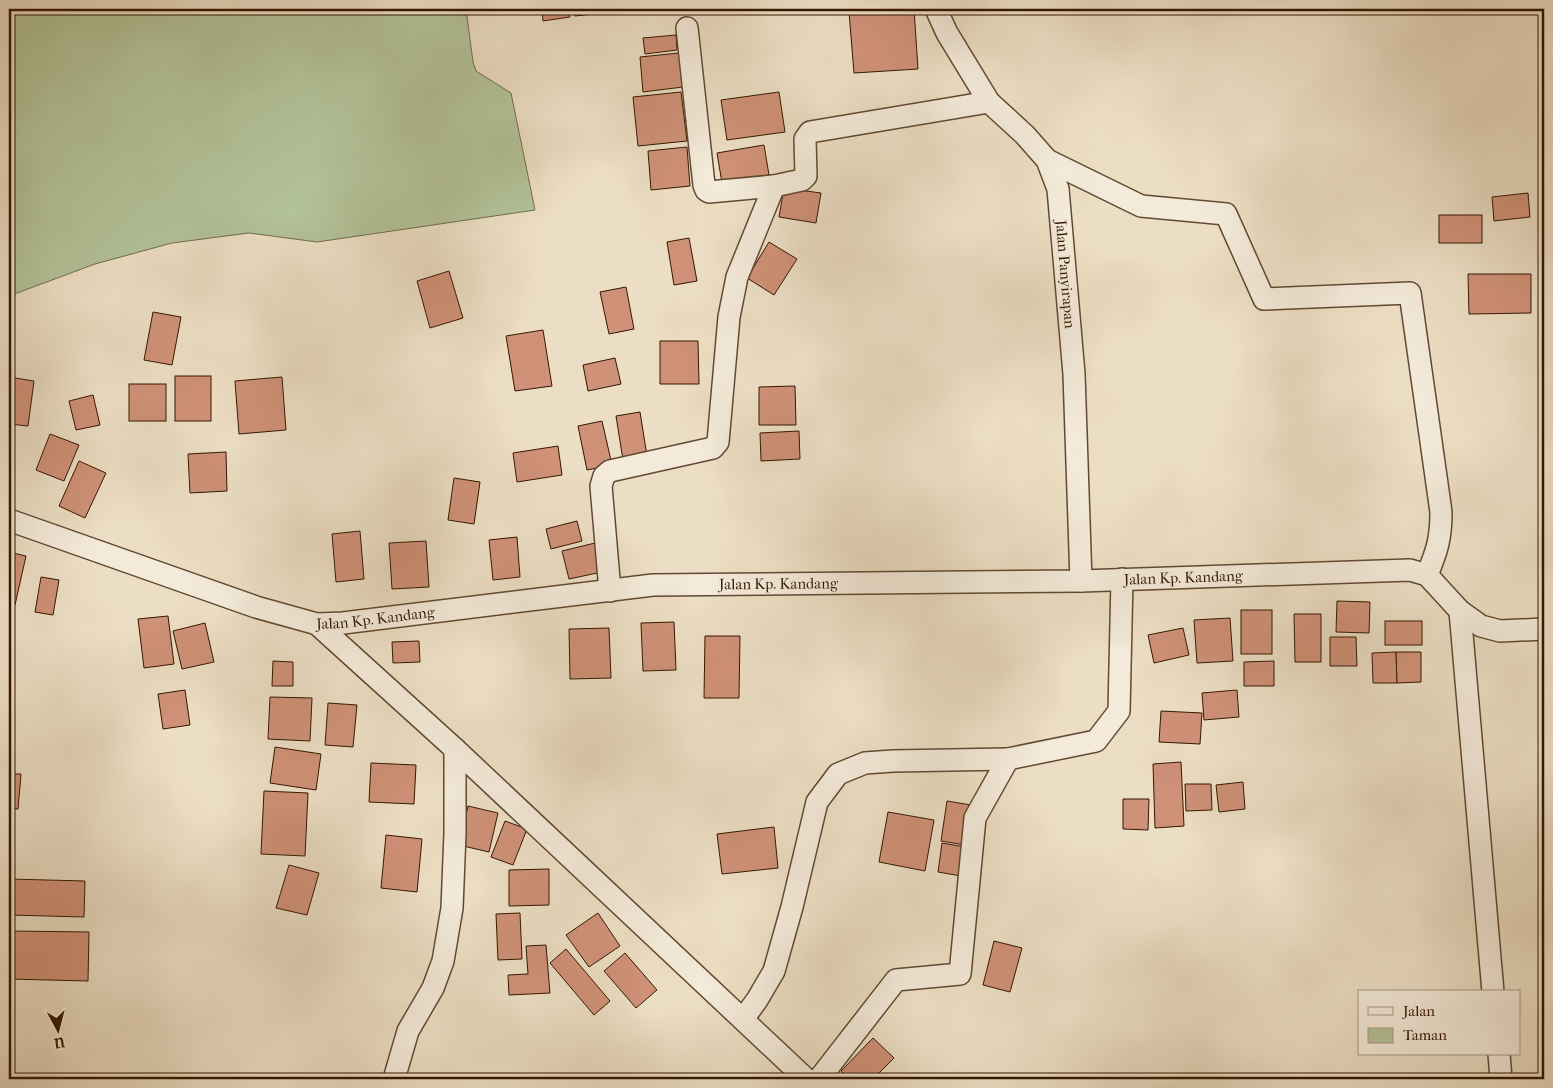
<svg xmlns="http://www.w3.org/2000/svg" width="1553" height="1088" viewBox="0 0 1553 1088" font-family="'IM FELL French Canon',serif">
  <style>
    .green { fill: #b3c298; stroke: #746c4c }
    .building { fill: #cf9178; stroke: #341700 }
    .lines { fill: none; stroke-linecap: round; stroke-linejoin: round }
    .street-casing { stroke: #624931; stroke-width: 24 }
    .street { stroke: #f3ead9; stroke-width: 21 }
    .labels { text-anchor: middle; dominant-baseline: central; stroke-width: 4.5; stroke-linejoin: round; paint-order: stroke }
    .street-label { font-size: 15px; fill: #341700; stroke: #f3ead9 }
  </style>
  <rect width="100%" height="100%" fill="#ecdec4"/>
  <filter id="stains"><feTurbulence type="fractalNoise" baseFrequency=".004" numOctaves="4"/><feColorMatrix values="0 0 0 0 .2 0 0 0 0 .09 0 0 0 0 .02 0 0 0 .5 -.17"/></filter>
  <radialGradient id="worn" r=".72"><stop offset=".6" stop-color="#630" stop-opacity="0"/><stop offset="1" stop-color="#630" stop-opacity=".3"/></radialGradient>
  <path class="green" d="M9,9H466L473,62L476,71L511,93L535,210L317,242L249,233L172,243L95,264L9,296Z"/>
  <g class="building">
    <path d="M542,9H568L570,17L543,21Z"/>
    <path d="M574,9H602V13L575,16Z"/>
    <path d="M901,9H914L918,69L854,73L849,12Z"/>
    <path d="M676,35L677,50L645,54L643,38Z"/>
    <path d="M679,53L683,87L643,92L640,57Z"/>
    <path d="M681,92L687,141L638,146L633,97Z"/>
    <path d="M779,92L785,132L727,140L721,100Z"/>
    <path d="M764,145L769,175L722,183L717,153Z"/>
    <path d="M687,147L690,186L651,190L648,151Z"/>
    <path d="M784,188L821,193L816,223L779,217Z"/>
    <path d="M1528,193L1530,217L1494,221L1492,197Z"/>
    <rect x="1439" y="215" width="43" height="28"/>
    <path d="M689,238L697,281L674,285L667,242Z"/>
    <path d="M769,242L797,259L774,295L747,278Z"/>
    <path d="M449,271L463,318L430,328L417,281Z"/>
    <path d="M1468,274H1531V313L1469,314Z"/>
    <path d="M626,287L634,329L609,334L600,292Z"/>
    <path d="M153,312L181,317L172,365L144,360Z"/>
    <path d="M543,330L552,386L515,391L506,336Z"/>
    <path d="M660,341H698L699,384H660Z"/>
    <path d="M615,358L621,384L588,391L583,365Z"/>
    <rect x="175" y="376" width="36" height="45"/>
    <path d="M9,377L34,381L28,426L9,424Z"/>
    <path d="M282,377L286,430L239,434L235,381Z"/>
    <rect x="129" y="384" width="37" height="37"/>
    <path d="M795,386L796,425H759V387Z"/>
    <path d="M93,395L100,425L76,430L69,401Z"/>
    <path d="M640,412L647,456L623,460L616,416Z"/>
    <path d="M602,421L612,465L587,470L578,426Z"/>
    <path d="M799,431L800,459L761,461L760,433Z"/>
    <path d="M50,434L79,445L64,481L36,470Z"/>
    <path d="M558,446L562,475L517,482L513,453Z"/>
    <path d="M226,452L227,491L190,493L188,454Z"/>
    <path d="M79,461L106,473L85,518L59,506Z"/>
    <path d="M454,478L480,482L474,524L448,520Z"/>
    <path d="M577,521L582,541L551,549L546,529Z"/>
    <path d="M360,531L364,579L336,582L332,534Z"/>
    <path d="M517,537L520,577L493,580L489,540Z"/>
    <path d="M426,541L429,587L392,589L389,543Z"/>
    <path d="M595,543L602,572L569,579L562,551Z"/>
    <path d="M9,552L26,556L15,605L9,604Z"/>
    <path d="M41,577L59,580L53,615L35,612Z"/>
    <path d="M1337,601L1370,602L1369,633L1336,632Z"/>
    <rect x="1241" y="610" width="31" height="44"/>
    <path d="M1294,614H1321V662H1295Z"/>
    <path d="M168,616L174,664L144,668L138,619Z"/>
    <path d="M1230,618L1233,661L1197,663L1194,620Z"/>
    <rect x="1385" y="621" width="37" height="24"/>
    <path d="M674,622L676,670L643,671L641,623Z"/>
    <path d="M205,623L214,662L182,669L173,631Z"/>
    <path d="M609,628L611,678L570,679L569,629Z"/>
    <path d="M1183,628L1189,655L1154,663L1148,635Z"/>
    <path d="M705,636H740L739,698H704Z"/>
    <path d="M1330,637H1356L1357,666H1330Z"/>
    <path d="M419,641L420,662L393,663L392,642Z"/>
    <path d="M1396,652L1397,683H1373L1372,653Z"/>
    <path d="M1396,652H1421V682L1397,683Z"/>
    <path d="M273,661L293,662V686H272Z"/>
    <path d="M1274,661V686H1244V662Z"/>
    <path d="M185,690L190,725L163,729L158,694Z"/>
    <path d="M1237,690L1239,717L1204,720L1202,693Z"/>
    <path d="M270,697L312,698L310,741L268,739Z"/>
    <path d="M328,703L357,705L353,747L325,745Z"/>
    <path d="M1161,711L1202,713L1200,744L1159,742Z"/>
    <path d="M275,747L321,754L316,790L270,783Z"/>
    <path d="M1181,762L1184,826L1155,828L1153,764Z"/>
    <path d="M371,763L416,765L414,804L369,802Z"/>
    <path d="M9,774H21L18,809L9,808Z"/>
    <path d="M1243,782L1245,809L1219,812L1216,785Z"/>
    <path d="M1185,784H1211L1212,810L1186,811Z"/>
    <path d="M264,791L308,793L305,856L261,854Z"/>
    <path d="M1123,799H1149L1148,830L1123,829Z"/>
    <path d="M947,801L971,805L965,845L941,841Z"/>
    <path d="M468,806L498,813L489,852L459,845Z"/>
    <path d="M888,812L934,820L925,871L879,862Z"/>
    <path d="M505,821L527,829L513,865L491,857Z"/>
    <path d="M774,827L778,868L722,874L717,834Z"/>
    <path d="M386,835L422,839L417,892L381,888Z"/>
    <path d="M942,843L971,848L967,877L938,872Z"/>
    <path d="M289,865L319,873L307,915L276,908Z"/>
    <path d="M549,869V905L509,906V870Z"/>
    <path d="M9,879L85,881L84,917L9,915Z"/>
    <path d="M520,913L522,959L498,960L496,914Z"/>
    <path d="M598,913L620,946L589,967L566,935Z"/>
    <path d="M9,931L89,932L88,981L9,979Z"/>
    <path d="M994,941L1022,948L1010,992L983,985Z"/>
    <path d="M546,945L550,993L509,995L508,975L528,974L526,946Z"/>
    <path d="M566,949L610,1001L594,1015L550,963Z"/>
    <path d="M625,953L657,990L636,1008L604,971Z"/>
    <path d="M873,1038L894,1058L873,1079H849L841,1071Z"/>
  </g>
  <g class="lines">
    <g class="street-casing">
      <g id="street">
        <path id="s1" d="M936,9L947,33L989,102L1025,135L1047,160L1058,189L1074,374L1081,581"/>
        <path d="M687,28L704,185L706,190L709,192L774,186"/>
        <path d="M1047,160L1141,206L1226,214L1264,299L1410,293L1441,512C1441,539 1437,551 1427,575"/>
        <path id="s2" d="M9,520L256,607L317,624L343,623L653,585L1081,581L1410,570L1427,575L1460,611L1481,626L1500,631L1544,629"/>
        <path d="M610,591L601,486L604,476L610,471L713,448L718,442L729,317L737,277L774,186L802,180L806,176L805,139L810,132L989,102"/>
        <path d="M1460,611L1493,992"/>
        <path d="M317,624L455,749L806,1079"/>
        <path d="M743,1019L757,1000L774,971L792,907L817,802L838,774L865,763L893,761L1008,759"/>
        <path d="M1499,1054L1501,1079"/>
        <path d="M394,1079L408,1031L433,988L443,961L452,908L455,833V749"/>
        <path d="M819,1079L896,980L960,974L975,818L1008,759L1096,741L1119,711L1122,579"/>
      </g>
    </g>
    <use href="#street" class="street"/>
  </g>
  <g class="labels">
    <g class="street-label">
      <text stroke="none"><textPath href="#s1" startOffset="306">Jalan Panyirapan</textPath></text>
      <text stroke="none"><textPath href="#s2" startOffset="1194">Jalan Kp. Kandang</textPath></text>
      <text stroke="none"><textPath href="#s2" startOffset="789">Jalan Kp. Kandang</textPath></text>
      <text stroke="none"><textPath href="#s2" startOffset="384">Jalan Kp. Kandang</textPath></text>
    </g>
  </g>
  <rect width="1553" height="1088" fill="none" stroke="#ecdec4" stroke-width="30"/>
  <rect x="10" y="10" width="1533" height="1068" fill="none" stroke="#341700" stroke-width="2.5"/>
  <rect x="15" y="15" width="1523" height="1058" fill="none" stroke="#341700"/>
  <rect x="1358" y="990" width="162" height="65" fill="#f3ead9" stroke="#a79682"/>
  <rect x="1368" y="1007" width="25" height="8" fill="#f3ead9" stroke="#a79682"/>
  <text x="1403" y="1016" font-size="15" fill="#341700">Jalan</text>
  <rect x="1368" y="1028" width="25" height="15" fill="#b3c298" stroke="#a79682"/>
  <text x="1403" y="1040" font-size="15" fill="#341700">Taman</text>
  <g transform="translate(58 1030) rotate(173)" stroke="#f3ead9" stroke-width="4" paint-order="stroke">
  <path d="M0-4L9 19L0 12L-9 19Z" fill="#341700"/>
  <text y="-8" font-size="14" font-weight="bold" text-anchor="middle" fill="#341700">U</text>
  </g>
  <rect width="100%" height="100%" filter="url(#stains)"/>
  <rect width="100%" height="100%" fill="url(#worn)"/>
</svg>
